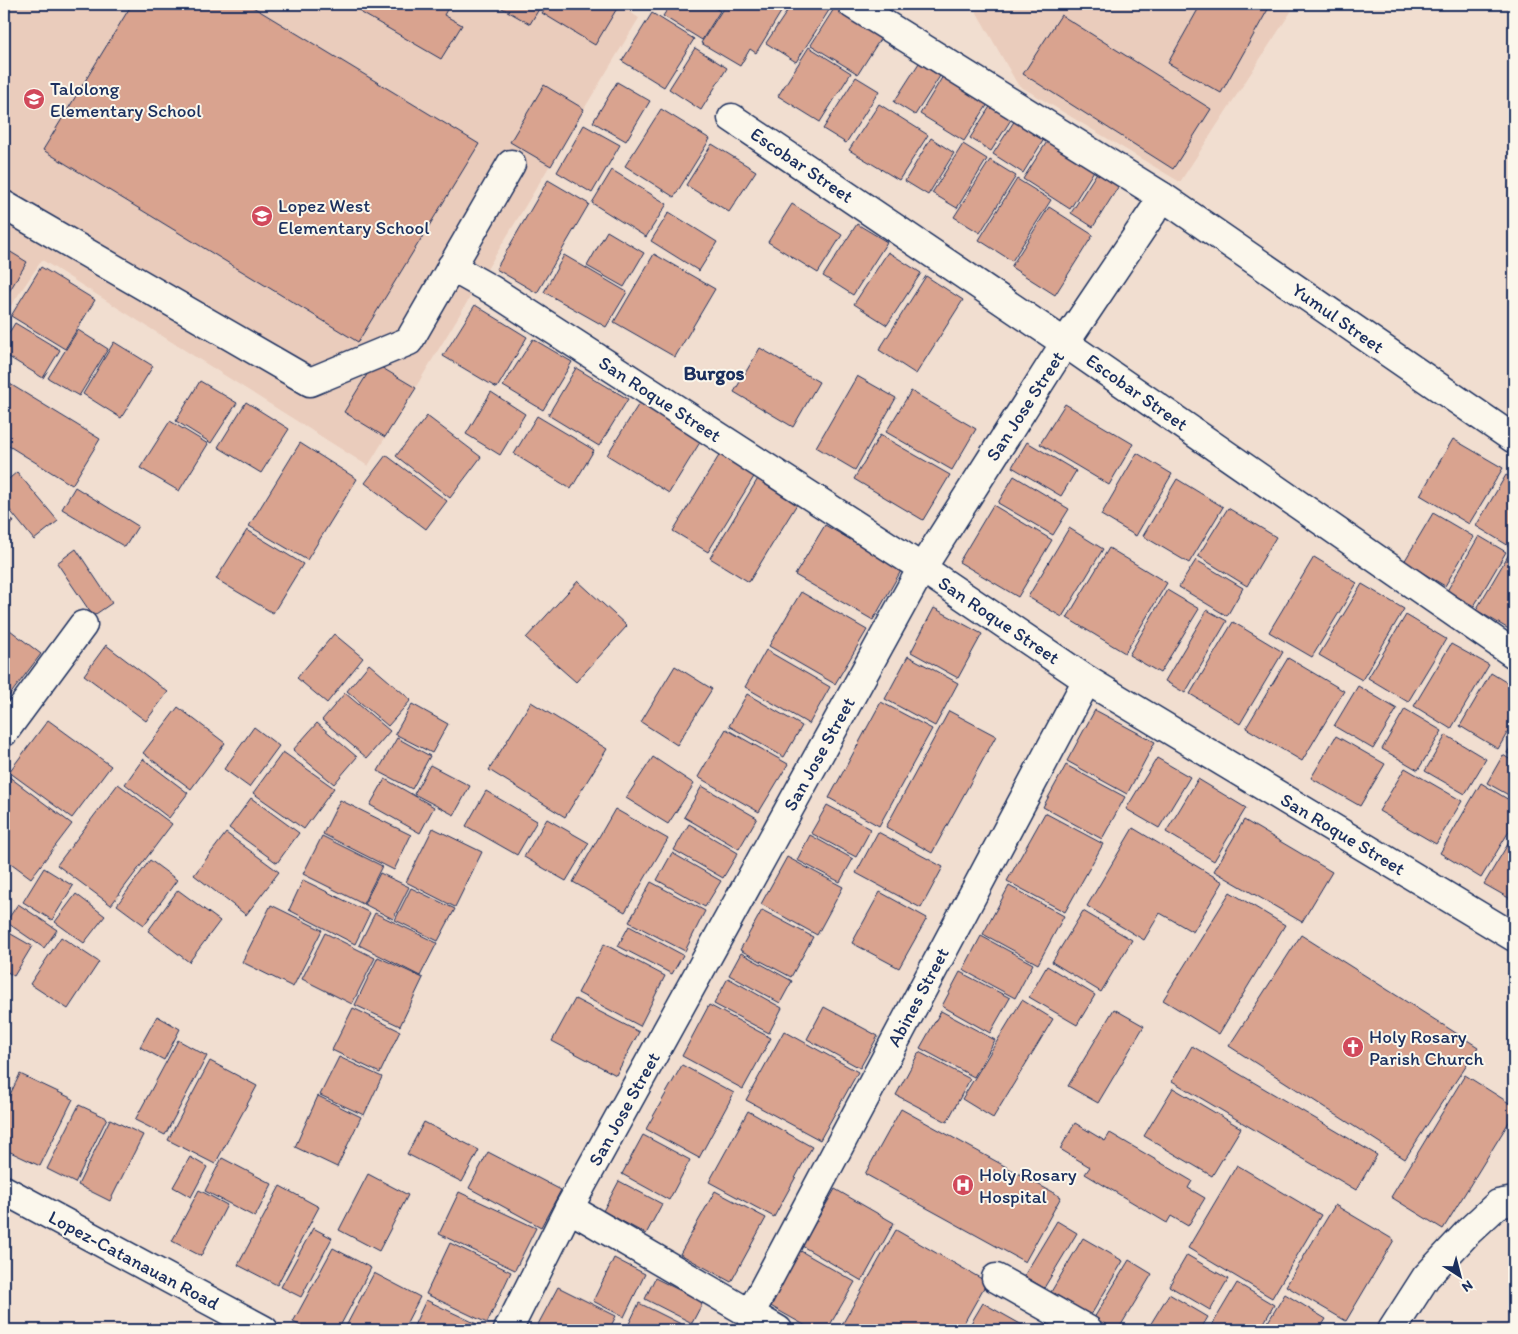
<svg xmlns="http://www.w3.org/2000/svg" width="1518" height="1334" viewBox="0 0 1518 1334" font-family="Itim,sans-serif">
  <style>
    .built { fill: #eaccbc }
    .building { fill: #d9a38f; stroke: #1b2f5e }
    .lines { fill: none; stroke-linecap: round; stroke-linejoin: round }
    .minor-casing { stroke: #1b2f5e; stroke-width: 31 }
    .major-casing { stroke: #1b2f5e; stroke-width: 31 }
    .minor { stroke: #fbf7ec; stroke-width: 28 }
    .major { stroke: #fbf7ec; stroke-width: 28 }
    .labels { text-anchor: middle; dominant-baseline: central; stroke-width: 4; stroke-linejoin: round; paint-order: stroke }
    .poi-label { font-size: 19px; fill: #1b2f5e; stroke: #fbf7ec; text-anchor: start }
    .street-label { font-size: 19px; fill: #1b2f5e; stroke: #fbf7ec }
    .neighbourhood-label { font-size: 20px; font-weight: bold; fill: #1b2f5e; stroke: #fbf7ec }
  </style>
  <rect width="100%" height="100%" fill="#f1ded0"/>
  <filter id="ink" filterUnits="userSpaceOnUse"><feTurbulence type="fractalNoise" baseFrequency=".02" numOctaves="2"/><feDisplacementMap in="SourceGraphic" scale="10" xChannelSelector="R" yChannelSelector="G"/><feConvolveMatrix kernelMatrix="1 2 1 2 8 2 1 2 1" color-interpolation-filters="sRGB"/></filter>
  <g filter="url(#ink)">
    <g class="built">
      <path d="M4,4H618L639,18L368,466L42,260L4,316Z"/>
      <path d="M972,4H1296L1180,182L1018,85Z"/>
    </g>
    <g class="building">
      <path d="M132,4H248L479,144L358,342L43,150Z"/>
      <path d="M365,4H450L444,15L462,25L441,59L360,12Z"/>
      <path d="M495,4H542L530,24Z"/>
      <path d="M548,4H616L619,5L595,45L542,13Z"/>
      <path d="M671,4H709L720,11L702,40L663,16Z"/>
      <path d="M726,4H769L781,12L756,53L750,49L740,66L701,43Z"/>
      <path d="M769,4H786L781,12Z"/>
      <path d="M792,4H833L796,62L766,43Z"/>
      <path d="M837,4L884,33L858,74L811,45Z"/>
      <path d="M1201,4H1271L1221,93L1168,63Z"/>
      <path d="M652,13L694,39L664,87L622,61Z"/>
      <path d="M1061,15L1211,109L1173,169L1023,74Z"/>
      <path d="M809,47L851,73L820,122L778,96Z"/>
      <path d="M695,48L727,68L701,110L669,89Z"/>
      <path d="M919,63L940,76L915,115L894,102Z"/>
      <path d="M943,76L988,104L964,141L920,114Z"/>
      <path d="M856,77L879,91L846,143L823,129Z"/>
      <path d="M617,82L650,101L626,141L593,122Z"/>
      <path d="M544,85L584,109L551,166L510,142Z"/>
      <path d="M879,104L928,135L899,180L849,150Z"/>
      <path d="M991,105L1012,118L991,151L970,138Z"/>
      <path d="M661,109L710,139L674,197L625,166Z"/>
      <path d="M1017,117L1046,136L1023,173L993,154Z"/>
      <path d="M584,125L620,145L592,193L557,172Z"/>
      <path d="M1050,137L1097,166L1070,209L1023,179Z"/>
      <path d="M931,138L954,153L928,195L905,181Z"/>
      <path d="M712,144L756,171L729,212L686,185Z"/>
      <path d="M963,144L987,159L957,208L932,193Z"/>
      <path d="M990,160L1016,176L980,233L954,217Z"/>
      <path d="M612,170L667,204L646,237L592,203Z"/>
      <path d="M1098,171L1120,184L1093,227L1071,213Z"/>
      <path d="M1017,179L1051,200L1012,261L979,240Z"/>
      <path d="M548,180L589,204L537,293L496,269Z"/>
      <path d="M792,204L842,235L818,273L768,242Z"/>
      <path d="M1049,207L1093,235L1055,295L1011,267Z"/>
      <path d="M669,212L717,242L699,271L651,241Z"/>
      <path d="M857,224L887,242L853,295L823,276Z"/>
      <path d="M607,231L644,253L624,287L587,266Z"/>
      <path d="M4,248L27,262L4,300Z"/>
      <path d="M888,252L921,273L887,325L854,304Z"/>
      <path d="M654,254L715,289L675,357L614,322Z"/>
      <path d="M564,255L627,292L606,327L544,292Z"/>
      <path d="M41,267L95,300L65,349L11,316Z"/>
      <path d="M926,276L963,300L916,374L879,350Z"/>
      <path d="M475,305L527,337L497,388L443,356Z"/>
      <path d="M15,323L60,350L43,378L4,354V341Z"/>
      <path d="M78,330L108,349L79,396L48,378Z"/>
      <path d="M533,339L572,362L543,410L503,386Z"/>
      <path d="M114,342L153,366L121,418L83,394Z"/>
      <path d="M760,348L819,382L793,427L734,392Z"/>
      <path d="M374,363L416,388L385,437L344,412Z"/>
      <path d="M576,368L628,399L599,446L548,415Z"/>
      <path d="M857,376L896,398L855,470L816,447Z"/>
      <path d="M5,381L100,439L72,485L4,443V384Z"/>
      <path d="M200,381L237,403L211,443L176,421Z"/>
      <path d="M911,391L976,429L952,470L886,432Z"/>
      <path d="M491,392L525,414L500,455L466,434Z"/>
      <path d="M246,402L289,429L261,473L218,447Z"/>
      <path d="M640,402L702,439L669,493L607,455Z"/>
      <path d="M1065,404L1133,444L1109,485L1040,444Z"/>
      <path d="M427,416L481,457L450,498L396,456Z"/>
      <path d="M537,416L594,450L571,489L514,454Z"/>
      <path d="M170,421L208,444L179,491L140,468Z"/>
      <path d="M880,435L950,475L923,520L854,479Z"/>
      <path d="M1453,439L1503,468L1469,524L1420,495Z"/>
      <path d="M1027,442L1076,471L1061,496L1012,467Z"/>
      <path d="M300,443L357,479L307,560L249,526Z"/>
      <path d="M1137,453L1172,474L1136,536L1101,515Z"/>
      <path d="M720,454L755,475L708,552L673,531Z"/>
      <path d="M386,455L447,501L426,529L365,483Z"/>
      <path d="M17,472L58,521L34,540L4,503V483Z"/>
      <path d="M762,472L802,496L749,582L710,558Z"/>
      <path d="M1506,475L1514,479V538L1509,546L1476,526Z"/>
      <path d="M1014,476L1069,509L1053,535L998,503Z"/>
      <path d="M1177,479L1223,507L1189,563L1143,536Z"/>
      <path d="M75,487L138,526L125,547L62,509Z"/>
      <path d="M993,505L1052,540L1018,597L959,562Z"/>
      <path d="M1228,508L1276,537L1247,586L1198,556Z"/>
      <path d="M4,509L14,522L4,529Z"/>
      <path d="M1433,513L1474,537L1445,586L1404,562Z"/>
      <path d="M825,525L902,569L873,620L795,575Z"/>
      <path d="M1069,528L1103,549L1062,617L1028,597Z"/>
      <path d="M247,530L303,564L273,613L216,579Z"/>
      <path d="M1479,536L1506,552L1474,606L1447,591Z"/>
      <path d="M1109,548L1167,583L1125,653L1067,618Z"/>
      <path d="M76,549L112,603L93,616L57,563Z"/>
      <path d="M1509,554L1514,557V632L1476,610Z"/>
      <path d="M1314,557L1357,583L1312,657L1269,632Z"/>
      <path d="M1196,560L1243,588L1227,616L1179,587Z"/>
      <path d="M578,581L627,626L576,682L526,638Z"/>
      <path d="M1362,584L1404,609L1362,680L1319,655Z"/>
      <path d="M1167,590L1199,609L1160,673L1129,655Z"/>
      <path d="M801,592L867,630L835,684L769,646Z"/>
      <path d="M934,608L982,634L958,678L911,652Z"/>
      <path d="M1207,610L1227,621L1185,693L1165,681Z"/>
      <path d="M1406,615L1446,639L1408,702L1368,678Z"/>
      <path d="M4,619L10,624L4,632Z"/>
      <path d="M1233,622L1283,652L1240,724L1190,694Z"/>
      <path d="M10,630L41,654L6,700L4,698V639Z"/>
      <path d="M334,634L363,658L327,703L297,678Z"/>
      <path d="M1451,644L1489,665L1451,729L1414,706Z"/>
      <path d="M106,645L168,692L146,721L84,675Z"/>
      <path d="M766,650L830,687L809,724L745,687Z"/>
      <path d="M908,656L958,683L935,726L885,699Z"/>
      <path d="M1288,658L1344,691L1302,761L1246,728Z"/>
      <path d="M369,664L411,700L388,726L347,691Z"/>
      <path d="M675,666L712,689L677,745L641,722Z"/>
      <path d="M1491,673L1514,687V721L1498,749L1460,726Z"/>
      <path d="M1358,686L1397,709L1373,749L1334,726Z"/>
      <path d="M345,693L390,731L367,758L322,720Z"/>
      <path d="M747,694L802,726L784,757L729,726Z"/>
      <path d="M531,702L607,749L565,817L489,770Z"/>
      <path d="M881,702L932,729L879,826L829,798Z"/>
      <path d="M412,704L448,724L432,753L395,734Z"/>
      <path d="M178,707L225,743L191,789L143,753Z"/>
      <path d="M1405,709L1442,731L1418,770L1382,749Z"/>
      <path d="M1095,710L1155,742L1127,794L1067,761Z"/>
      <path d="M949,711L996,736L932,853L886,827Z"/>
      <path d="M48,720L111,766L72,818L9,772Z"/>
      <path d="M317,723L357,757L334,784L293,750Z"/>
      <path d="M254,727L279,746L249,787L224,769Z"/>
      <path d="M726,729L788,764L759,812L698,777Z"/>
      <path d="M1446,735L1486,759L1465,794L1425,771Z"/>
      <path d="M1336,736L1385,764L1360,806L1311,778Z"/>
      <path d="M397,738L430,756L412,789L378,771Z"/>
      <path d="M1514,741V757L1507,753Z"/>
      <path d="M283,752L334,788L304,829L253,793Z"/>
      <path d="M1503,755L1514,762V798L1487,783Z"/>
      <path d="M653,757L694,784L668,824L626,798Z"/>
      <path d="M1157,758L1190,777L1159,828L1126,809Z"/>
      <path d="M143,759L188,793L169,818L125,784Z"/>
      <path d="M430,765L470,786L454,815L414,794Z"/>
      <path d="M1066,765L1125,797L1102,839L1043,807Z"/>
      <path d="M1405,768L1462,801L1436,844L1379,811Z"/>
      <path d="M4,773L72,824L31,878L4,858Z"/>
      <path d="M385,779L434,807L420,833L370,805Z"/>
      <path d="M1198,779L1246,808L1214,861L1166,832Z"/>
      <path d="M1481,783L1514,803V823L1481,878L1440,853Z"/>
      <path d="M118,784L172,824L111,905L57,865Z"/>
      <path d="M702,786L757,818L739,849L684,817Z"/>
      <path d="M486,791L537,821L517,855L466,826Z"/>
      <path d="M251,798L299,833L277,863L229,828Z"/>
      <path d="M340,800L411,835L394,870L323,834Z"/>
      <path d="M827,805L871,829L856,857L811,833Z"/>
      <path d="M615,809L668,839L625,912L573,882Z"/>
      <path d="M1045,813L1103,844L1065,912L1007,881Z"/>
      <path d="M547,819L589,843L566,881L524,857Z"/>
      <path d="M1244,820L1332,872L1302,922L1214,871Z"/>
      <path d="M689,824L738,853L723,878L674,850Z"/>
      <path d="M433,828L482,852L455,907L406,882Z"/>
      <path d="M1133,828L1223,882L1193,932L1160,913L1144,940L1087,906Z"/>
      <path d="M878,832L943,867L921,908L856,873Z"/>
      <path d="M226,833L279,872L246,915L194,875Z"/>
      <path d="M1514,834V901L1484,884Z"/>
      <path d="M810,835L853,859L840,882L797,860Z"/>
      <path d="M322,836L382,866L363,904L303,874Z"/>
      <path d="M672,853L721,881L705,907L657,880Z"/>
      <path d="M787,857L843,887L817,935L761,904Z"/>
      <path d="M150,860L177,880L144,925L117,905Z"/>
      <path d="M44,868L73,886L52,920L23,902Z"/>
      <path d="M380,873L409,887L393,919L364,904Z"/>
      <path d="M303,880L370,913L355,944L289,910Z"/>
      <path d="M651,882L705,911L685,951L629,922Z"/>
      <path d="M1009,886L1064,916L1038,964L983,934Z"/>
      <path d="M411,888L455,909L438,941L395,920Z"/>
      <path d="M178,890L220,921L189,962L148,931Z"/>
      <path d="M880,892L927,918L899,968L852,943Z"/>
      <path d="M1230,892L1285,925L1219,1034L1163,1000Z"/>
      <path d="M76,894L105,916L84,943L55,922Z"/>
      <path d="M18,904L57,930L44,948L6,922Z"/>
      <path d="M271,905L322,930L293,987L242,962Z"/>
      <path d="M762,910L813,937L791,977L740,950Z"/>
      <path d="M1083,911L1132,940L1101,992L1052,962Z"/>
      <path d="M375,913L437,943L420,976L359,945Z"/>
      <path d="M629,926L683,955L672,974L618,946Z"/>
      <path d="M4,930L32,946L14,976L4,970Z"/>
      <path d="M325,933L375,958L352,1004L302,979Z"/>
      <path d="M1301,935L1478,1047L1405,1159L1229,1046Z"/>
      <path d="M981,936L1033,964L1015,998L963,970Z"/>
      <path d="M61,937L99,962L68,1009L30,984Z"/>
      <path d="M604,944L665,976L640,1026L578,993Z"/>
      <path d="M741,953L792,981L780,1003L729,975Z"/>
      <path d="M378,957L423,978L400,1026L355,1005Z"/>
      <path d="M1047,966L1095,995L1077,1025L1029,997Z"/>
      <path d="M960,972L1010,998L990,1033L942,1006Z"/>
      <path d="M728,978L782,1008L769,1033L714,1004Z"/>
      <path d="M575,999L639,1032L616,1075L552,1041Z"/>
      <path d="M1022,1000L1053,1019L993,1118L962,1099Z"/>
      <path d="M709,1005L771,1038L743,1089L682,1056Z"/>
      <path d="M824,1007L878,1036L860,1068L807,1039Z"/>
      <path d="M353,1008L400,1031L380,1073L332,1050Z"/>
      <path d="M1114,1009L1144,1026L1098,1103L1068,1086Z"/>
      <path d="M941,1011L995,1040L974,1077L920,1048Z"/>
      <path d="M157,1016L180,1029L164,1060L140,1047Z"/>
      <path d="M784,1031L858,1072L820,1140L746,1100Z"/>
      <path d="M178,1040L207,1056L165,1135L135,1120Z"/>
      <path d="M1192,1046L1377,1155L1356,1190L1172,1081Z"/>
      <path d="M919,1052L970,1079L947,1122L896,1095Z"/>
      <path d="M339,1057L382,1077L364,1115L320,1095Z"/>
      <path d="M210,1061L257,1086L215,1164L168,1140Z"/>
      <path d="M682,1065L734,1093L699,1158L646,1129Z"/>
      <path d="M20,1074L73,1099L40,1166L4,1149V1107Z"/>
      <path d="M1465,1075L1514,1106V1114L1443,1229L1391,1197Z"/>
      <path d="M1173,1088L1241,1128L1212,1176L1144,1136Z"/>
      <path d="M318,1096L361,1117L337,1167L295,1147Z"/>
      <path d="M79,1105L107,1118L75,1183L47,1169Z"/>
      <path d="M901,1109L1061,1197L1025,1262L865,1174Z"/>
      <path d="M748,1111L812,1147L774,1217L709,1182Z"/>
      <path d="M110,1119L143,1135L110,1201L78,1185Z"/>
      <path d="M424,1122L479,1150L462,1182L407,1154Z"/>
      <path d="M1075,1123L1105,1141L1110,1133L1192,1181L1188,1188L1205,1198L1188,1226L1171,1216L1167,1223L1085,1174L1090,1167L1060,1149Z"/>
      <path d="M643,1135L690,1160L669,1200L622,1174Z"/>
      <path d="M488,1152L561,1190L541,1227L469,1188Z"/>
      <path d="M190,1157L207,1167L191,1197L173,1187Z"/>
      <path d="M222,1158L272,1184L255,1217L205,1191Z"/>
      <path d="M1237,1165L1321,1215L1272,1298L1188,1248Z"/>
      <path d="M368,1174L408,1195L379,1251L339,1230Z"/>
      <path d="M619,1181L662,1204L646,1234L603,1211Z"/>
      <path d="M280,1186L319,1207L277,1285L238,1265Z"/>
      <path d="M835,1189L894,1223L862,1281L802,1246Z"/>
      <path d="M199,1190L227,1205L201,1256L172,1241Z"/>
      <path d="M715,1191L766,1218L731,1282L680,1254Z"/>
      <path d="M459,1192L536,1228L515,1270L439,1234Z"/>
      <path d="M1335,1205L1394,1240L1346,1321L1286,1286Z"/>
      <path d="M1057,1221L1077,1233L1044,1288L1024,1276Z"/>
      <path d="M313,1228L332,1238L301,1297L281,1287Z"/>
      <path d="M896,1230L987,1282L960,1330H855L843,1323Z"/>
      <path d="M1083,1238L1123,1261L1091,1315L1051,1292Z"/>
      <path d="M450,1243L511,1272L487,1323L426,1294Z"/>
      <path d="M333,1248L371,1268L338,1330H309L293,1322Z"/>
      <path d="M799,1250L855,1282L827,1330H813L767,1304Z"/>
      <path d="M1187,1255L1228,1279L1210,1310L1169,1286Z"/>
      <path d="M614,1258L645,1274L624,1317L593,1301Z"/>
      <path d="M1129,1260L1152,1274L1118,1330H1116L1094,1318Z"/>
      <path d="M374,1273L420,1297L403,1330H344Z"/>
      <path d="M655,1278L703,1302L692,1323L645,1299Z"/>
      <path d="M1237,1283L1274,1305L1260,1330H1209Z"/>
      <path d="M558,1287L616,1316L609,1330H535Z"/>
      <path d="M1169,1294L1208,1317L1200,1330H1147Z"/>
      <path d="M1285,1294L1326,1319L1319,1330H1263Z"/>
      <path d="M426,1300L481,1326L478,1330H412Z"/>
      <path d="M639,1303L693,1330H626Z"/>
      <path d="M983,1303L1031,1330H967Z"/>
    </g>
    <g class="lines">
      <g class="minor-casing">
        <g id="minor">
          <path d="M852,4L1163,197L1514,439"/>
          <path d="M732,118L1065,343L1514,654"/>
          <path d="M4,205L310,382L409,341L511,164"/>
          <path d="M451,267L492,290L922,568L1087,680L1514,937"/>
          <path d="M4,732L83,625"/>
          <path d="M569,1208L778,1330"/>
          <path d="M996,1278L1088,1330"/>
          <path d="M750,1314L1087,680"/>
          <path d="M508,1330L569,1208L922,568L1065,343L1163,197"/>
          <path d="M1392,1330L1426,1277L1468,1232L1498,1204L1514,1201"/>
        </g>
      </g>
      <g class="major-casing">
        <path id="major" d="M4,1190L264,1330"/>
      </g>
      <use href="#minor" class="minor"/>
      <use href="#major" class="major"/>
    </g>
  </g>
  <defs>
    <g id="school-disc" transform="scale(1.125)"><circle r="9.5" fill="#d1495b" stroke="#fbf7ec"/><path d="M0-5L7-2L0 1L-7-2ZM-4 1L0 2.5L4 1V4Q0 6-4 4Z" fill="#fff"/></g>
    <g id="church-disc" transform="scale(1.125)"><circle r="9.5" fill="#d1495b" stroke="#fbf7ec"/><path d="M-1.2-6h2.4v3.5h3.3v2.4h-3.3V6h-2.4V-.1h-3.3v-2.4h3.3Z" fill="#fff"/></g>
    <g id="hospital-disc" transform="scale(1.125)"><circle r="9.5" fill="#d1495b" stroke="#fbf7ec"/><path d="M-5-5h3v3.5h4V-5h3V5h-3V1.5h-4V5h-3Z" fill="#fff"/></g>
  </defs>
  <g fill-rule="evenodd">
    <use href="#school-disc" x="34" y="99"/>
    <use href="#school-disc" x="262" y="216"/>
    <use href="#church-disc" x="1353" y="1047"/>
    <use href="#hospital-disc" x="963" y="1185"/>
  </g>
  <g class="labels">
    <g class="poi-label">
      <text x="50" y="88">Talolong<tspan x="50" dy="22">Elementary School</tspan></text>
      <text x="278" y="205">Lopez West<tspan x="278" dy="22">Elementary School</tspan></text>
      <text x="1369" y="1036">Holy Rosary<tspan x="1369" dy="22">Parish Church</tspan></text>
      <text x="979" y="1174">Holy Rosary<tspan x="979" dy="22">Hospital</tspan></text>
    </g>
    <g class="street-label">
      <text transform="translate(802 165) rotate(34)">Escobar Street</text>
      <text transform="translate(1338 318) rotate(35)">Yumul Street</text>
      <text transform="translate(1137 392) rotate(35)">Escobar Street</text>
      <text transform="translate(660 399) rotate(33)">San Roque Street</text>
      <text transform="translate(1025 406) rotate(-57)">San Jose Street</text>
      <text transform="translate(999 620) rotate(34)">San Roque Street</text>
      <text transform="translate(819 754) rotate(-61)">San Jose Street</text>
      <text transform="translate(1343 834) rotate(31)">San Roque Street</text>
      <text transform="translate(918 997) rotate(-62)">Abines Street</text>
      <text transform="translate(624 1109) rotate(-61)">San Jose Street</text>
      <text transform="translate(134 1260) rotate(28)">Lopez-Catanauan Road</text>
    </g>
    <g class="neighbourhood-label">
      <text x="714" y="373">Burgos</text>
    </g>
  </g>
  <rect width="1518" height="1334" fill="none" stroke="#fbf7ec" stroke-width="20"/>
  <rect x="10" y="10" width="1498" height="1314" fill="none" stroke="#1b2f5e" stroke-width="2" filter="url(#ink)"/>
  <g transform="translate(1460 1276) rotate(144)" stroke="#fbf7ec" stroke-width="4" paint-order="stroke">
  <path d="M0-4L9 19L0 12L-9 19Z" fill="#1b2f5e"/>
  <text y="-8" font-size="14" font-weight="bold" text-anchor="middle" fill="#1b2f5e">N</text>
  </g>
</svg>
